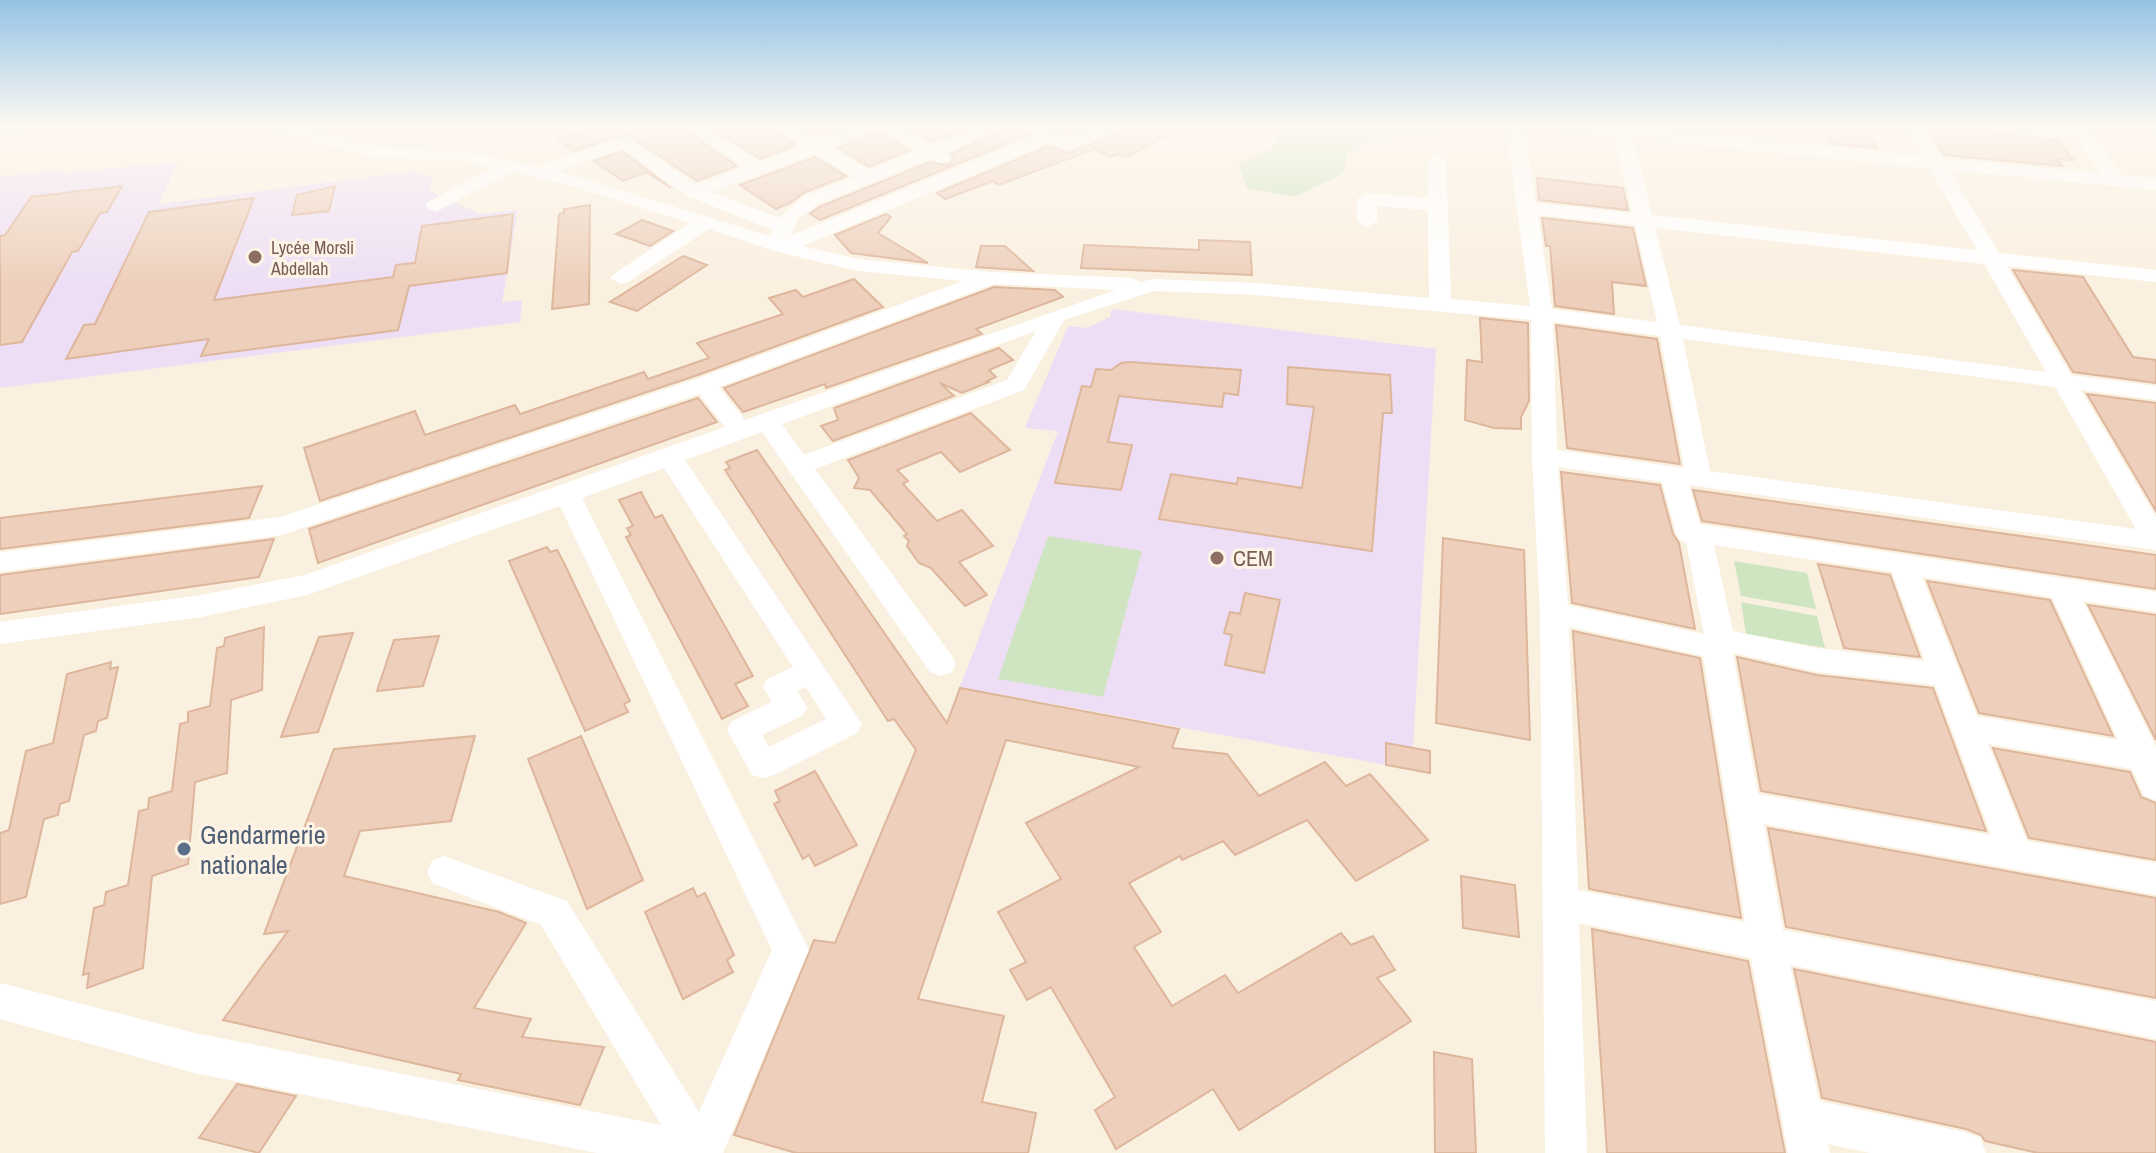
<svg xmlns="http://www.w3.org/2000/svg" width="2156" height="1153" viewBox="0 0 2156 1153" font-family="'Archivo Narrow',sans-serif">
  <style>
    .education { fill: #eddef5 }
    .green { fill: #cfe5c1 }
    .building { fill: #edcfbb; stroke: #deb69c; stroke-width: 2 }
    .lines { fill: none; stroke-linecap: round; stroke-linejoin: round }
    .minor { fill: #fff; fill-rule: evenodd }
    .education-dot { fill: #8d6e63; stroke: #fdf4e6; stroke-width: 3 }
    .service-dot { fill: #5c6f8a; stroke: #fdf4e6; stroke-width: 3 }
    .labels { text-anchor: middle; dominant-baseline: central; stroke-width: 6; stroke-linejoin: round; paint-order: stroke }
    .far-education-label { font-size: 18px; fill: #785e54; stroke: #fdf4e6; text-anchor: start }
    .education-label { font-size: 22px; fill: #785e54; stroke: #fdf4e6; text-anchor: start }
    .near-service-label { font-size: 26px; fill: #4e5e75; stroke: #fdf4e6; text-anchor: start }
  </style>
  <rect width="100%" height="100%" fill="#faf0e0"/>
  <g class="education">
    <path d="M178,162L159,204L414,171L433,178L429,190L479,214L518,210L502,302L522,300L520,322L0,388V177L64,169L62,173Z"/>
    <path d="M1112,309L1436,349L1413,747L1430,750V773L960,687L1058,431L1025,428L1068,326L1087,328L1110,317Z"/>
  </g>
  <g class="green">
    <path d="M1298,127H1446C1416,148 1375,126 1347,153L1345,169L1339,176L1294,197L1247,188L1238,164L1269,151L1280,137Z"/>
    <path d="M1048,536L1142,551L1103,697L998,679Z"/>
    <path d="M1734,561L1807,573L1816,609L1741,596Z"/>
    <path d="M1741,602L1817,616L1825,648L1746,634Z"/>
  </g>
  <g class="building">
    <path d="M594,127H681L737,166L697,181L627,134L574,151L558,140Z"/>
    <path d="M710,127H771L796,145L760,159Z"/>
    <path d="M906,127H971L932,142Z"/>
    <path d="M1006,127H1024L1022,131L1028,135L820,220L810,214L819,207L930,162L948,165L954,158L951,154Z"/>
    <path d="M1122,127H1184L1126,157L1118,154L1111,157L1094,149L999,185L993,181L945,199L937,193L1049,146L1069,153L1117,134Z"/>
    <path d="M1824,127H1865L1877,148L1832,144Z"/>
    <path d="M1927,127H1989L2001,135L2059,140L2073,160L2057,159L2062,166L1944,155Z"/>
    <path d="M879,131L910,150L869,167L838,148Z"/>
    <path d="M622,151L671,188L646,172L623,181L594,161Z"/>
    <path d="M815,157L846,176L803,193L792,202L776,209L740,185Z"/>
    <path d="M1537,178L1623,188L1628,210L1539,200Z"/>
    <path d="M122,186L107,212L100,213L78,251L72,252L22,342L0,345V236L5,235L31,197Z"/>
    <path d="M335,186L329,211L292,215L297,195Z"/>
    <path d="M254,198L214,300L393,277L396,265L415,263L422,226L513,214L507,273L409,286L398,330L201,356L209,339L66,359L84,325L95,324L149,212Z"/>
    <path d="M590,205L589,304L552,309L559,214L564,213V209Z"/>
    <path d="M886,214L891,217L878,233L928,263L851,253L835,235Z"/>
    <path d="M1542,218L1633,228L1646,286L1612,282L1614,314L1555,306L1550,246H1546Z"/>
    <path d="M642,220L673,231L650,246L616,234Z"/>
    <path d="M1199,240L1250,242L1252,275L1081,268L1084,245L1199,250Z"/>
    <path d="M981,246H1005L1033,271L976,267Z"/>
    <path d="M683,256L707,265L637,311L610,302Z"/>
    <path d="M2013,270L2083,277L2133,357L2156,360V383L2073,372Z"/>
    <path d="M854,279L883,307L695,376L320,501L304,448L415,411L425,435L515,405L520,414L644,372L648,379L709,358L697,343L783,314L769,298L796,290L803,297Z"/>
    <path d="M994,287L1055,290L1063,297L976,329L982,334L826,388L825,384L743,412L724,388Z"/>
    <path d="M1480,318L1528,323L1529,401L1521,417V429L1494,428L1465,420L1467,360L1482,362Z"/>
    <path d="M1556,325L1657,339L1680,464L1567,448Z"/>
    <path d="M999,348L1013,360L989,370L996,377L987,381L989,382L962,393L940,383L954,396L833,441L821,426L838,420L834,408Z"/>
    <path d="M1129,362L1241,370L1238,395L1224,393L1222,407L1119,396L1108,442L1132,445L1121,490L1055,483L1082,386L1091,387L1096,369L1111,370L1121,363Z"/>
    <path d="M1288,367L1390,375L1392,413H1383L1372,551L1159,519L1171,474L1237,484L1238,478L1302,488L1314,407L1287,404Z"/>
    <path d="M2087,394L2156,403V511Z"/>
    <path d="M698,398L717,422L318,563L309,529Z"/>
    <path d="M971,413L1010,450L960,472L941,452L897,470L908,481L903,484L937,521L962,510L993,546L959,562L987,595L965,606L931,568L919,563L907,546L909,541L904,536L907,534L870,490L854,488L859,478L848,460Z"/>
    <path d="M757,450L947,723L960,688L1179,729L1172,748L1227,754L1259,796L1325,762L1346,786L1370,774L1428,840L1356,881L1307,820L1235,855L1223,841L1182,860L1180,856L1129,883L1161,932L1134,947L1172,1006L1225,975L1238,993L1341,933L1351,945L1373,936L1395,970L1377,978L1411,1021L1239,1130L1213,1089L1116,1149L1095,1110L1115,1097L1051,987L1027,1000L1010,970L1026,962L998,912L1061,879L1026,823L1139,767L1006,740L918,999L1004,1016L982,1102L1036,1113L1028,1153H796L734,1135L814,940L835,943L916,750L894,719L888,721L725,470L730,468L726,462Z"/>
    <path d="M1561,472L1660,485L1673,534L1679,543L1695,629L1572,603Z"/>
    <path d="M262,486L249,518L0,549V518Z"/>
    <path d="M1693,490L2156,555V589L1702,521Z"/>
    <path d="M641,492L655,518L662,515L753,676L735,684L748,706L722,719L626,537L631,535L627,528L633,526L619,500Z"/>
    <path d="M1443,538L1524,550L1530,740L1436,723Z"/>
    <path d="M274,539L259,577L0,614V575Z"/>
    <path d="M547,547L550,552L557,550L564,563L630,701L624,704L628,712L585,731L509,561Z"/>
    <path d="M1818,564L1890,575L1920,657L1844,648Z"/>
    <path d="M1927,581L2050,600L2113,736L1979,713Z"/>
    <path d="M1245,593L1280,600L1264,673L1225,665L1232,635L1224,633L1230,612L1240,614Z"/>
    <path d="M2088,605L2156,615V740Z"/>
    <path d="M264,627L262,690L231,700L227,773L195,782L188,864L152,876L143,968L87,988L89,973L83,975L94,908L104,905L106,892L128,885L139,811L148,809L149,798L172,791L180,724L188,722V712L210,706L217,648L224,646L225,638Z"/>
    <path d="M1573,631L1700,658L1741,918L1589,889Z"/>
    <path d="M353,633L318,732L281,737L319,637Z"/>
    <path d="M439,636L423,686L377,691L394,640Z"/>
    <path d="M1737,657L1817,675L1933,688L1986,831L1761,791Z"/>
    <path d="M111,662L110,669L118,667L107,718L98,721L96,731L84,735L69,801L60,804L58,815L44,819L26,897L0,904V833L9,830L26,751L53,743L67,674Z"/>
    <path d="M475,736L451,821L360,831L344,876L499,912L526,923L474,1008L531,1019L522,1037L604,1047L580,1105L458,1080L461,1074L223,1020L288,931L264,934L334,749Z"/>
    <path d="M581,736L643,880L587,909L528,759Z"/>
    <path d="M1386,743L1430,751V773L1386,765Z"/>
    <path d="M1993,748L2130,772L2141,797L2156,803V860L2029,838Z"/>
    <path d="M815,771L857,845L815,866L809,855L803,859L774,804L780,801L775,791Z"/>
    <path d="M1768,828L2156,898V998L1786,927Z"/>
    <path d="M1461,876L1515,885L1519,937L1463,928Z"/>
    <path d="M693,888L697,897L705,893L734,955L727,960L733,972L683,999L645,912Z"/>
    <path d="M1592,929L1748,961L1785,1153H1607Z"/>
    <path d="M1794,969L2156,1042V1153H2038L1985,1141L1981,1135L1966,1129L1822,1098Z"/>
    <path d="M1434,1052L1472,1059L1476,1153H1435Z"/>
    <path d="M237,1084L296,1096L259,1153L199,1138Z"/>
  </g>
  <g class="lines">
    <g class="minor">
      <path d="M0,127H23L20,131L0,135Z"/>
      <path d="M268,127H297L373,147L463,151L537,167L625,136L696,185L744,167L684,127H705L760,162L802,146L774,127H795L818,140L855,127H900L932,145L979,127H1003L946,153L951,158L948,162L942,163L930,159L818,204L798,219L790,236L1034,136L1025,130L1027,127H1042L1068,138L1095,127H1119L1116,131L1068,150L1049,143L802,246L858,259L992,272L1132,278L1141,282L1152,279L1256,283L1429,298L1428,210L1377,206V221L1367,227L1357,221V199L1367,193L1428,198V160L1437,154L1446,160L1451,299L1530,306L1506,127H1524L1536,203L1632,213L1615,137L1564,132L1555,127H1630L1923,156L1906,127H1924L1942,158L2101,173L2076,139L2001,132L1992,127H2085L2122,175L2156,178V190L1949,170L1999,253L2156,270V282L2007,266L2071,375L2156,386V400L2081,390L2156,517V550L1689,485L1700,524L2156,592V612L2083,601L2156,747V800L2144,796L2132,769L1988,744L2027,841L2156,863V895L1764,824L1783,930L2156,1001V1039L1790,965L1819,1101L1965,1132L1980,1138L1986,1153H1870L1828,1144L1830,1153H1788L1751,958L1579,923L1587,1153H1545L1540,613L1532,457L1531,320L1256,295L1154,291L1064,320L1024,390L815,469L952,656L956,664L952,672L941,676L930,672L762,432L685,460L862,724L857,733L774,775L763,778L752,775L727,730L732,721L772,702L763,687L767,679L793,667L664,468L582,498L809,950L723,1153H597L195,1073L0,1019V983L195,1033L661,1125L541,925L432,883L427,872L432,861L444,856L567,901L699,1112L772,950L560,506L307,595L201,617L0,644V622L201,595L305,575L725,427L699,394L282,535L0,572V552L280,517L696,379L963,281L858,271L774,251L709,229L628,282L621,284L610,278L614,274L690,223L572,186L513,172L435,212L425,206L428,202L493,168L463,161L373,157L271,131ZM879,128L917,151L869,170L831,148ZM1633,139L1929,168L1977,250L1652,215ZM623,148L687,196L773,230L770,236L558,171ZM815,154L853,177L804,196L779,218L712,192ZM1538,215L1635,225L1657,322L1552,309ZM1655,228L1984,264L2046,372L1680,325ZM994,284L1116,290L745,420L719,387ZM1553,322L1660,336L1684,468L1557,450ZM1036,331L1007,380L804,455L782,424ZM1683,339L2055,387L2136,529L1710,471ZM1558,467L1662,482L1676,533L1679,540L1686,542L1704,634L1568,605ZM1714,545L1892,572L1925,661L1817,648L1733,631ZM1922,577L2052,597L2118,740L1977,716ZM1569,627L1703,656L1745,922L1578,890ZM1733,653L1817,672L1935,685L1991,835L1758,794ZM806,687L826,719L769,747L762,735L802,716L807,707L797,691Z"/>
    </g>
  </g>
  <linearGradient id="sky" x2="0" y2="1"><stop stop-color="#94c3e5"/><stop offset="0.44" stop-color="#fdf8f1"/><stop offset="1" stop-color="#fdf8f1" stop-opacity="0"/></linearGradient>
  <rect width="2156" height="288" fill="url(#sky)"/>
  <g class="education-dot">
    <circle cx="255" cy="257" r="8"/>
    <circle cx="1217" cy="558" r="8"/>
  </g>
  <circle class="service-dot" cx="184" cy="849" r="8"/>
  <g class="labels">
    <g class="far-education-label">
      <text x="271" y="247">Lycée Morsli<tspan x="271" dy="21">Abdellah</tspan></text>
    </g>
    <g class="education-label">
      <text x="1233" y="558">CEM</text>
    </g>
    <g class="near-service-label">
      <text x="200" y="834">Gendarmerie<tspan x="200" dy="30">nationale</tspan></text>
    </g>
  </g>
</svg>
